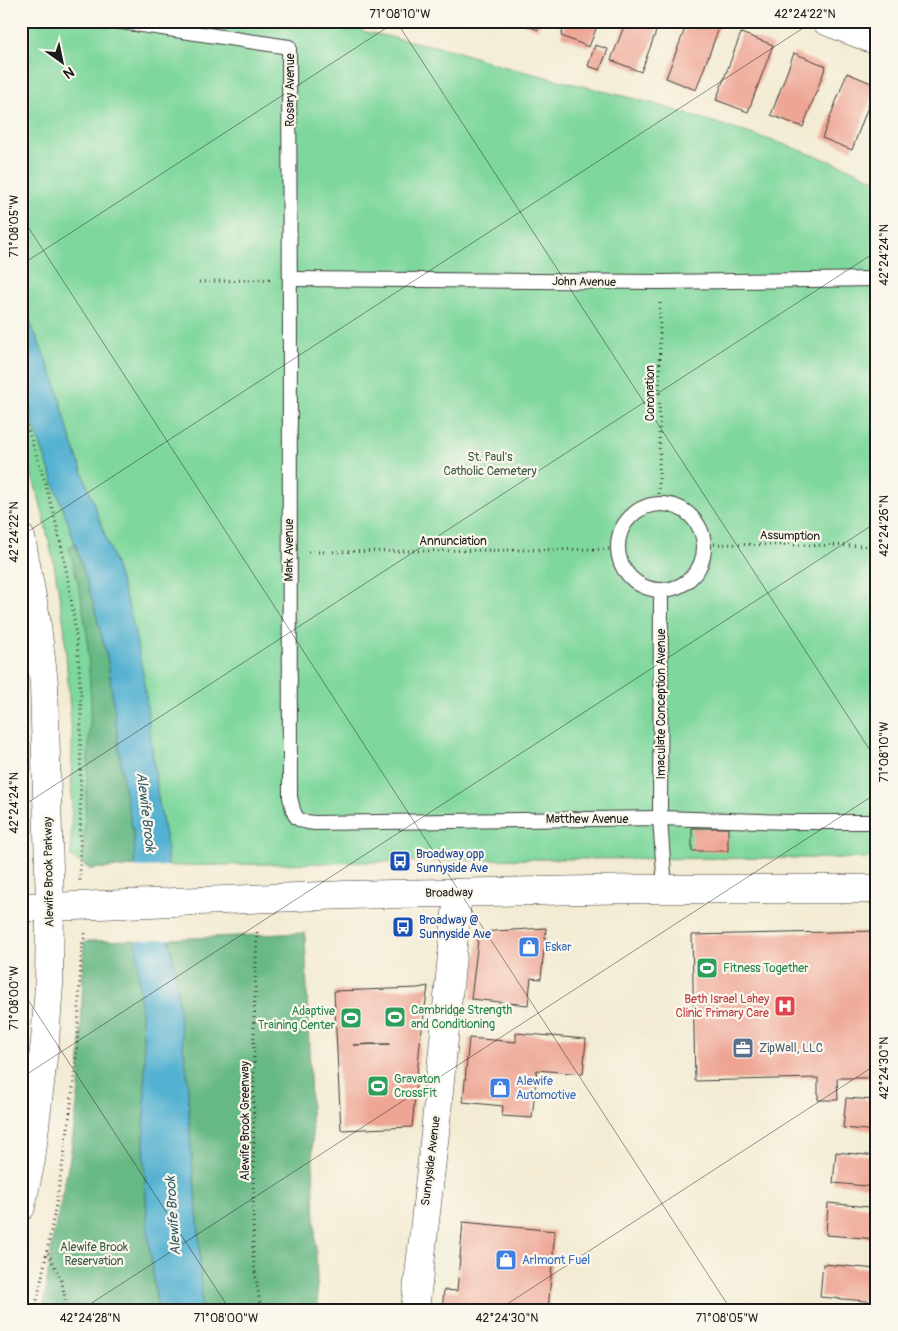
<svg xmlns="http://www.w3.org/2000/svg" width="898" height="1331" viewBox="0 0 898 1331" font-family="Pangolin,sans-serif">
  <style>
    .green { fill: #7ed79c; stroke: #4d7a5c }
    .forest { fill: #66b884; stroke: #416a50 }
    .water { fill: #53b1d1; stroke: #386676 }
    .pier { fill: #f3ebd3 }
    .building { fill: #eea594; fill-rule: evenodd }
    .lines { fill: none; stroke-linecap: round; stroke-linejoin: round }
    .lane-casing { stroke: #3c3b37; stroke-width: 16 }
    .street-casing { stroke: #3c3b37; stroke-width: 29 }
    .secondary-casing { stroke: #3c3b37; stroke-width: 29 }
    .primary-casing { stroke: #3c3b37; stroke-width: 29 }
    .path { stroke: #3c3b37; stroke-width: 3; stroke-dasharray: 1 4; stroke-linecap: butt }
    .lane { stroke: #fff; stroke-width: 14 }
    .street { stroke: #fff; stroke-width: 28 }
    .secondary { stroke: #fff; stroke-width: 28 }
    .primary { stroke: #fff; stroke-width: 28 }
    .ticks { fill: none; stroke: #1c1c1c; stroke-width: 1; stroke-opacity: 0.45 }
    .labels { text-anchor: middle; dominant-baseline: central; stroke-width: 4.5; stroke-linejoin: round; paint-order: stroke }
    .street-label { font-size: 12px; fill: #1c1c1c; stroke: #fbf7ec }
    .park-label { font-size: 12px; fill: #3e5d49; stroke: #fbf7ec }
    .transit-label { font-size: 12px; fill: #164399; stroke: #fbf7ec; text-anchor: start }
    .shop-label { font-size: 12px; fill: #366cbe; stroke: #fbf7ec; text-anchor: start }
    .leisure-label { font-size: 12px; fill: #27864d; stroke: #fbf7ec; text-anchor: start }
    .health-label { font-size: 12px; fill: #be3a42; stroke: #fbf7ec; text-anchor: end }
    .service-label { font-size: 12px; fill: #4e5e75; stroke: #fbf7ec; text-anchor: start }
    .water-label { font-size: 14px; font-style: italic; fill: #355f6d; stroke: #fbf7ec }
    .neatline { fill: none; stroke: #1c1c1c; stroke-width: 2 }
    .ticks-label { font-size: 12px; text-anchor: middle; fill: #1c1c1c }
  </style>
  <rect width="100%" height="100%" fill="#fbf7ec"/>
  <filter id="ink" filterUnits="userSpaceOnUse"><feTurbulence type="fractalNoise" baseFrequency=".02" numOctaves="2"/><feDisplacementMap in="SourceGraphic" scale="10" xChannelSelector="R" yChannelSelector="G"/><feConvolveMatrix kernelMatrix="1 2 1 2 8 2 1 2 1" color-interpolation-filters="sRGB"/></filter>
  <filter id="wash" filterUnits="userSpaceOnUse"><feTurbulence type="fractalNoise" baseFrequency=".0096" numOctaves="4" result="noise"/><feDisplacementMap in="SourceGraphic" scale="20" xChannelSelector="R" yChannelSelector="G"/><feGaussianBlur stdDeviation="1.12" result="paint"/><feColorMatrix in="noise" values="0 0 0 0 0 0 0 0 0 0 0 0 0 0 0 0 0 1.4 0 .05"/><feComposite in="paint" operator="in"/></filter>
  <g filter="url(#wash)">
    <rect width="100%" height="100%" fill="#f3ebd3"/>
    <g class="green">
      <path d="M21,21H356L362,31L453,50L502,66L655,104L780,143L849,168L877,181V858L530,859L168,866L167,846L158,797L143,674L131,615L112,555L70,437L56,384L21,300Z"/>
      <path d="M21,380L34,426L75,543L93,602L135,866L90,869L71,857L72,741L64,624L54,564L40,502L21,440Z"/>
    </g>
    <g class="forest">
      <path d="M75,543L93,602L108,661L124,788L134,837L135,866L90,869L83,864L91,701L89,671L87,635L81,596L69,547Z"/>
      <path d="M305,933L318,1310H202L199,1232L191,1149L187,1073L180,1025L175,969L169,939Z"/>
      <path d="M136,940L145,1061L144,1160L148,1234L158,1310H43L53,1238L70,1158L79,1089L84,943L88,941Z"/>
    </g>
    <path class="water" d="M21,300L56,384L70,437L112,555L131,615L143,674L158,797L167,846L169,939L175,969L180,1025L187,1073L191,1149L199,1232L202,1310H158L148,1234L144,1160L145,1061L136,940L134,837L124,788L108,661L93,602L75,543L34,426L21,380Z"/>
    <path class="pier" d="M171,866L172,939L133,940L132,867Z"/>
    <g id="blocks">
      <g class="building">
        <path d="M516,21H541L538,30Z"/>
        <path d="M566,21H599L589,47L561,36Z"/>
        <path d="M626,21H660L641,72L611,60Z"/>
        <path d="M688,21H710L720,25L696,90L666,78Z"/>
        <path d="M741,33L773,45L748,112L716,100Z"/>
        <path d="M595,45L608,49L600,70L588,66Z"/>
        <path d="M794,53L826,66L803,127L771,115Z"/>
        <path d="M847,73L876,85L852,150L822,138Z"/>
        <rect x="692" y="828" width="36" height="23"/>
        <path d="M546,928L541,979L531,978L528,1005L471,999L479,932Z"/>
        <path d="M877,931V1078H837L838,1100H818V1078L695,1081L692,935Z"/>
        <path d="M428,986L420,1043L412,1127L341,1130L334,991L418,988ZM368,1044H390L353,1045Z"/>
        <path d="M516,1033L586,1039L583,1074L537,1070L532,1118L502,1116L503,1106L463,1102L469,1038L516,1042Z"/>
        <path d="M846,1098L877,1100V1131L843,1128Z"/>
        <path d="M836,1152L877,1156V1187L833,1183Z"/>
        <path d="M869,1200L877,1201V1239L826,1235L828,1203L869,1207Z"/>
        <path d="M463,1222L555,1231L548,1310H442L444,1290L457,1291Z"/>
        <path d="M823,1264L877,1269V1302L820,1297Z"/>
      </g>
    </g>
  </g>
  <g filter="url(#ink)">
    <use href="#blocks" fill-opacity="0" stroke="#3c3b37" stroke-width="1"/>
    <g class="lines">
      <g class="lane-casing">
        <g id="lane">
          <path d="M115,21L289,47C291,297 289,547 290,797C295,817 293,821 315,823L660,818L791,822H877"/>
          <path d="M291,279L660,282L877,279"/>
          <circle cx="661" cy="547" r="43"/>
          <path d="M661,590L660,818L665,889"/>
        </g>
      </g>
      <g class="street-casing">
        <g id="street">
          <path d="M826,21L877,41"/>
          <path d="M415,1310L435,1133L458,893"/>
        </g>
      </g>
      <g class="secondary-casing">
        <path id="secondary" d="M21,907H50"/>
      </g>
      <g class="primary-casing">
        <g id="primary">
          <path d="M21,538L36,618L44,683L50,907L49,985L45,1041L31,1160L21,1207"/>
          <path d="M50,907L346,895L639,889H877"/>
        </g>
      </g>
      <g class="path">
        <path d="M199,282L270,279"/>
        <path d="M21,412C57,505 78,606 81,706L80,881"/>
        <path d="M659,504L660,299"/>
        <path d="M704,544L877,546"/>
        <path d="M308,552L618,549"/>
        <path d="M257,932L254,1022L253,1258L261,1310"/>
        <path d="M48,1253L62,1282L67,1310"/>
        <path d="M35,1310C52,1230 67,1150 75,1069C79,1028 79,985 82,944L85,937V932"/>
      </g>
      <use href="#lane" class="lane"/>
      <use href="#street" class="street"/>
      <use href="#secondary" class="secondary"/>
      <use href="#primary" class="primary"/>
    </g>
  </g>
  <path class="ticks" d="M396,21L877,761M21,216L731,1310M21,265L397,21M21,536L814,21M21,807L877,251M21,989L230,1310M21,1078L877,522M81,1310L877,793M498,1310L877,1064"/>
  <defs>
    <g id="bus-square" transform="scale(1.125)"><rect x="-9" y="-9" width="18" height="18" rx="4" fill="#1a4fb4" stroke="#fbf7ec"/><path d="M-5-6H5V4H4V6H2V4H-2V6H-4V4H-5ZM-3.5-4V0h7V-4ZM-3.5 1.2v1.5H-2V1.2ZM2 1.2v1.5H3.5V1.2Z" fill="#fff"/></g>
    <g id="shop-square" transform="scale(1.125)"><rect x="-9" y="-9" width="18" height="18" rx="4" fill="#3f7fe0" stroke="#fbf7ec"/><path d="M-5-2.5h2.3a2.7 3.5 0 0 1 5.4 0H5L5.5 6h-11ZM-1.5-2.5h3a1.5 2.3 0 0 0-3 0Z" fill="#fff"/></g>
    <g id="stadium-square" transform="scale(1.125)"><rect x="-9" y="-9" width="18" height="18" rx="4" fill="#2e9e5b" stroke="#fbf7ec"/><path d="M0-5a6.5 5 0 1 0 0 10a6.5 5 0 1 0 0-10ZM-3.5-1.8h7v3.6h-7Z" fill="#fff"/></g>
    <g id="hospital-square" transform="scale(1.125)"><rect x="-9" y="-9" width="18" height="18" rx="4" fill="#e0444e" stroke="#fbf7ec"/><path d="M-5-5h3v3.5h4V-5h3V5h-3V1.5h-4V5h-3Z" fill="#fff"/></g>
    <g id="office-square" transform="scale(1.125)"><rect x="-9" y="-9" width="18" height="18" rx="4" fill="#5c6f8a" stroke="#fbf7ec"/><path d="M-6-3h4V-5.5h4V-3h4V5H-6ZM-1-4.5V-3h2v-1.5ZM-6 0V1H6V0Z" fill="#fff"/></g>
  </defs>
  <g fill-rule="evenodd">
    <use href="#bus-square" x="400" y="861"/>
    <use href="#bus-square" x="403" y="927"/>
    <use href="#shop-square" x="529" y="947"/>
    <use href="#stadium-square" x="707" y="968"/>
    <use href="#hospital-square" x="785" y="1006"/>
    <use href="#stadium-square" x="395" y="1017"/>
    <use href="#stadium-square" x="351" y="1018"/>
    <use href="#office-square" x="743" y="1048"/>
    <use href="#stadium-square" x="378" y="1086"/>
    <use href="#shop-square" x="500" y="1088"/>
    <use href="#shop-square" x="506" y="1260"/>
  </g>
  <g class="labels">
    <g class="street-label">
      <text transform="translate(290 90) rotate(-90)">Rosary Avenue</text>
      <text transform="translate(584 282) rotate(1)">John Avenue</text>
      <text transform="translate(650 393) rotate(-90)">Coronation</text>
      <text transform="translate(790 536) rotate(1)">Assumption</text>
      <text x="453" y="541">Annunciation</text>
      <text transform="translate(289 550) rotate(-90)">Mark Avenue</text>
      <text transform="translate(661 704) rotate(-90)">Imaculate Conception Avenue</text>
      <text x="587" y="819">Matthew Avenue</text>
      <text transform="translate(49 872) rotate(-91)">Alewife Brook Parkway</text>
      <text transform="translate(449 893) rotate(-1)">Broadway</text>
      <text transform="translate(245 1121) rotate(-90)">Alewife Brook Greenway</text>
      <text transform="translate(431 1161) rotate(-83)">Sunnyside Avenue</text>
    </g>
    <g class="park-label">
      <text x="490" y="457">St. Paul's<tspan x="490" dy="14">Catholic Cemetery</tspan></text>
      <text x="94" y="1247">Alewife Brook<tspan x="94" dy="14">Reservation</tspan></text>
    </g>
    <g class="transit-label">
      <text x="416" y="854">Broadway opp<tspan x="416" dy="14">Sunnyside Ave</tspan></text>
      <text x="419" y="920">Broadway @<tspan x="419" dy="14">Sunnyside Ave</tspan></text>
    </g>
    <g class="shop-label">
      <text x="545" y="947">Eskar</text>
      <text x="516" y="1081">Alewife<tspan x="516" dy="14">Automotive</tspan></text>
      <text x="522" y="1260">Arlmont Fuel</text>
    </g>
    <g class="leisure-label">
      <text x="723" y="968">Fitness Together</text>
      <text x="411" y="1010">Cambridge Strength<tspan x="411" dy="14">and Conditioning</tspan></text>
      <text x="335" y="1011" text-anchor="end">Adaptive<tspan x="335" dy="14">Training Center</tspan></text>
      <text x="394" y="1079">Gravaton<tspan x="394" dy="14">CrossFit</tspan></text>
    </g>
    <g class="health-label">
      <text x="769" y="999">Beth Israel Lahey<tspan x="769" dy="14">Clinic Primary Care</tspan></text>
    </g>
    <g class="service-label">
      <text x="759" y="1048">ZipWall, LLC</text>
    </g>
    <g class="water-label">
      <text transform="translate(146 812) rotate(83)">Alewife Brook</text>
      <text transform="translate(173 1216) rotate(-94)">Alewife Brook</text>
    </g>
  </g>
  <rect width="898" height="1331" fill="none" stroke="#fbf7ec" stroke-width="55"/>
  <g transform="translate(62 62) rotate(147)" stroke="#fbf7ec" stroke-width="4" paint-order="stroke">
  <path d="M0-4L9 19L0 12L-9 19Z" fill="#1c1c1c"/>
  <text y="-8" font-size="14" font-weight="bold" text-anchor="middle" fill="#1c1c1c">N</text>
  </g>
  <rect x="28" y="28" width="842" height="1276" class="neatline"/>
  <g class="ticks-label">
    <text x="400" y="18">71°08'10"W</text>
    <text x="805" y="18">42°24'22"N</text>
    <text transform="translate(14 226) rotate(-90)" y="4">71°08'05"W</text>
    <text transform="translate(884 255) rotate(-90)" y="4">42°24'24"N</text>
    <text transform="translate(884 526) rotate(-90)" y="4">42°24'26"N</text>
    <text transform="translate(14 532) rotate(-90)" y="4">42°24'22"N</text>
    <text transform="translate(884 752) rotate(-90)" y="4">71°08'10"W</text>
    <text transform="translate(14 803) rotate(-90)" y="4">42°24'24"N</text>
    <text transform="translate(14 998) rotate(-90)" y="4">71°08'00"W</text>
    <text transform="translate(884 1068) rotate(-90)" y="4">42°24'30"N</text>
    <text x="90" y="1322">42°24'28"N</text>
    <text x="226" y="1322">71°08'00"W</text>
    <text x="507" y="1322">42°24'30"N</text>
    <text x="727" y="1322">71°08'05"W</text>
  </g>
</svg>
